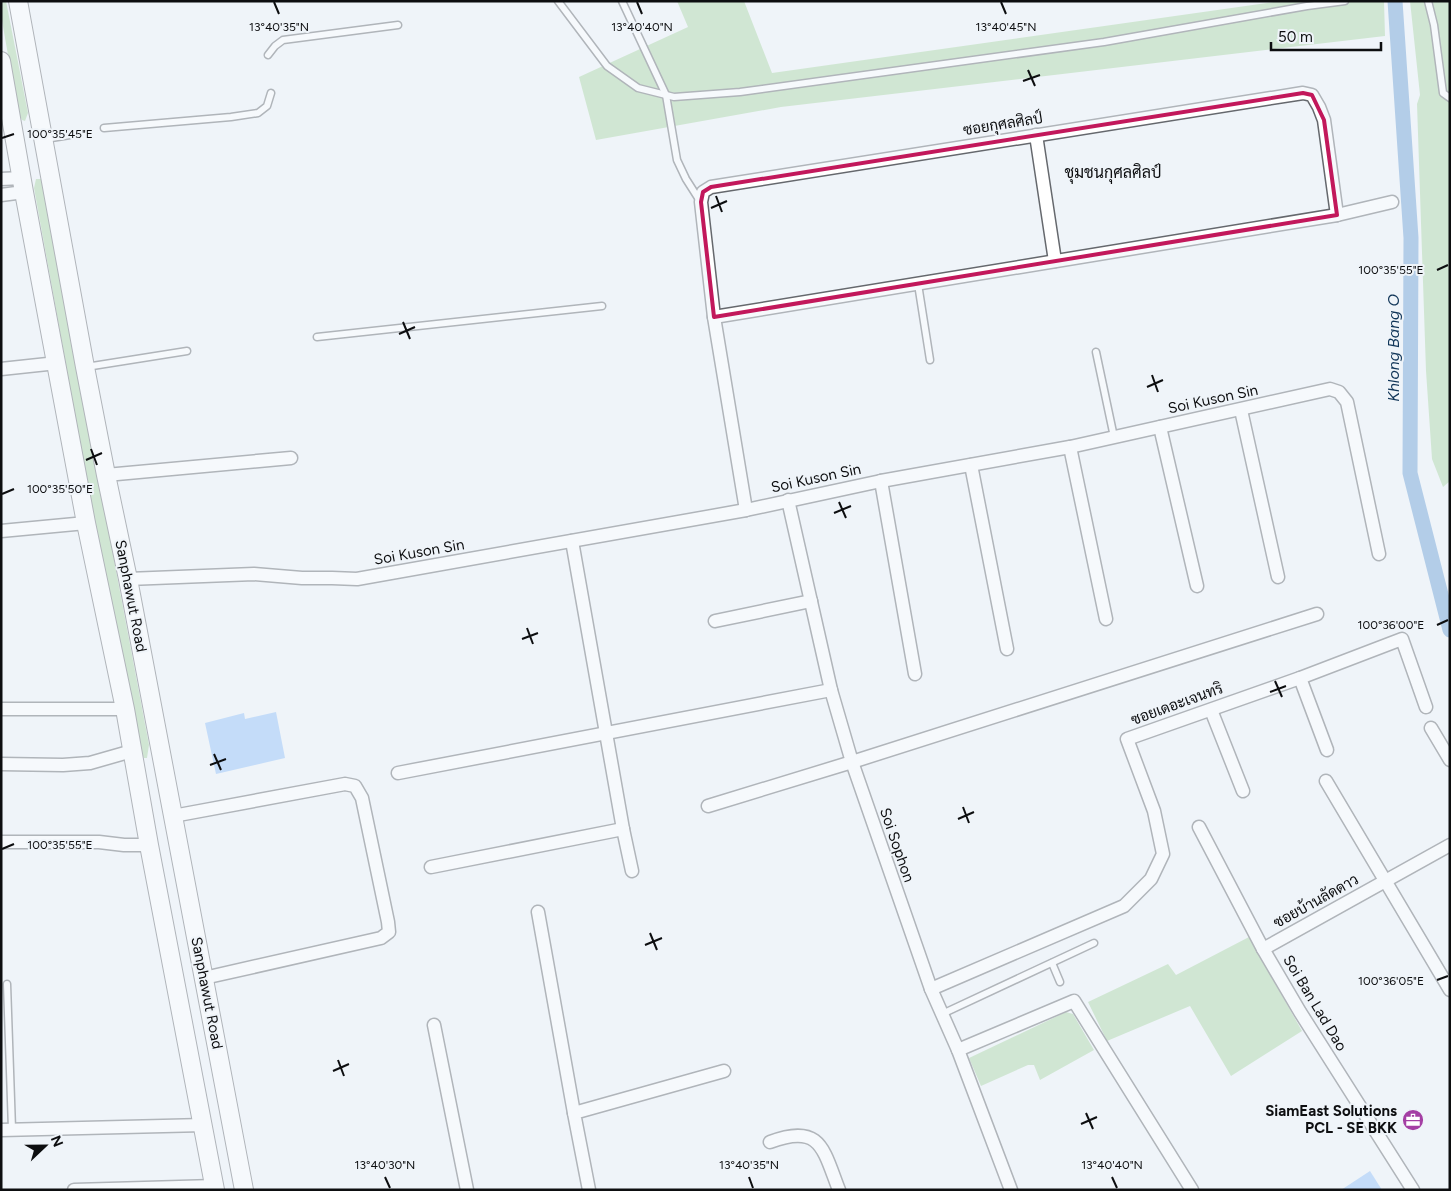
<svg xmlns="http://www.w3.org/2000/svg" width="1451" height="1191" viewBox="0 0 1451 1191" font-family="Figtree,Sarabun,sans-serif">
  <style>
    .green { fill: #acd6a4 }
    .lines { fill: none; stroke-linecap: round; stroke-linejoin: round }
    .canal { stroke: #6c9ed3; stroke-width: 15 }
    .building { fill: #91bff8 }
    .service-casing { stroke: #65686d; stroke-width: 9 }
    .minor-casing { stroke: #65686d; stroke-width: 15 }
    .secondary-casing { stroke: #65686d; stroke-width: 20 }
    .service { stroke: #fff; stroke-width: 6 }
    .minor { stroke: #fff; stroke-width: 12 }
    .secondary { stroke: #fff; stroke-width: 18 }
    .marked { fill: none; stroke: #c2185b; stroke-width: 4; stroke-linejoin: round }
    .ticks { fill: none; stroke: #0d0e10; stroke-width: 2 }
    .labels { text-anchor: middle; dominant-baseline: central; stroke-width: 4; stroke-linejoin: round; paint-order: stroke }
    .street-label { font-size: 15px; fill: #0d0e10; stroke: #eff4f9 }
    .poi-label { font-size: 15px; font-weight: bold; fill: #0d0e10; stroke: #eff4f9; text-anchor: end }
    .neighbourhood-label { font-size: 16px; fill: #0d0e10; stroke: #eff4f9 }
    .water-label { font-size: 16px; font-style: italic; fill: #103558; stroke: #eff4f9 }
    .ticks-label { font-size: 12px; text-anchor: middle; fill: #0d0e10; stroke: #eff4f9; stroke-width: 4; stroke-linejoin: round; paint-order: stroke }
  </style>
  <rect width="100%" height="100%" fill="#eff4f9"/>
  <g class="green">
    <path d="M1,1H6L28,113L25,121L22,120L18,112L1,15Z"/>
    <path d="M677,1H744L772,73L1281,1H1384L1385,36L781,107L596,140L579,77L688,27Z"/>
    <path d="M1410,1H1450V481L1443,487L1432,459L1426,371L1417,104L1420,95Z"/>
    <path d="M36,179H41L43,184L149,745L147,758H144L139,748L95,525L34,188Z"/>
    <path d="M1249,937L1302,1031L1231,1076L1190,1006L1107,1041L1088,1002L1168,964L1176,975Z"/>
    <path d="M1066,1012L1073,1014L1094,1050L1040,1080L1034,1065H1028L981,1086L969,1058Z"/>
  </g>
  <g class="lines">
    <path class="canal" d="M1395,1L1411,238L1410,473L1450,630"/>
  </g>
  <g class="building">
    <path d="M276,712L285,758L216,774L205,723L244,713L245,719Z"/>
    <path d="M1370,1171L1382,1190H1341Z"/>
  </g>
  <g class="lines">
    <g class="service-casing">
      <g id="service">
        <path d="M558,1L607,66L638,88L674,97L740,92L1104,42L1307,6L1345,1"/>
        <path d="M622,1L666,95L677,160L686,179L700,201"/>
        <path d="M1428,1L1434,25L1443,93L1450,98"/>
        <path d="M268,55L275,46L283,40L398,25"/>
        <path d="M104,128L231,117L258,113L267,106L271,93"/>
        <path d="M45,139L70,135"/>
        <path d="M918,284L930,360"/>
        <path d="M317,337L602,306"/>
        <path d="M1096,352L1114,437"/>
        <path d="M86,367L187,351"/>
        <path d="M1052,963L1060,982"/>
        <path d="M7,984L12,1129"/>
        <path d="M942,1014L1094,943"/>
      </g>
    </g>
    <g class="minor-casing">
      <g id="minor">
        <path d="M1036,135L1055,261"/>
        <path d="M1,179L22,178"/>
        <path d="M1,195L24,192"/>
        <path d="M714,317L1337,215L1392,202"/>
        <path d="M1,369L57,363"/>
        <path d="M1241,410L1278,577"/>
        <path d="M1160,427L1197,586"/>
        <path d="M1070,447L1106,619"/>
        <path d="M971,465L1007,649"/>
        <path d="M106,475L291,458"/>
        <path d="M881,481L915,674"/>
        <path d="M788,500L831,690L852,762L931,989L958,1050L1011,1190"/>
        <path d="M746,510L714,317L701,202L703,192L711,187L1303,93L1312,95L1319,107L1324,120L1337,215"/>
        <path d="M1,531L86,523"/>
        <path d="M572,541L623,829L632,871"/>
        <path d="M128,579L254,574L302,578H332L357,579L746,510L881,481L1070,447L1330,389L1339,392L1347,402L1379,554"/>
        <path d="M715,621L811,601"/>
        <path d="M1300,678L1327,750"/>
        <path d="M1,709H125"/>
        <path d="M1211,710L1243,791"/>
        <path d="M1431,728L1450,760"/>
        <path d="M1,764L63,765L90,763L132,751"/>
        <path d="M398,773L831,690"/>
        <path d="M1326,781L1450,990"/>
        <path d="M708,806L852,762L1317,614"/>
        <path d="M173,816L345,784L355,786L362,798L388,922L389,932L381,938L204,978"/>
        <path d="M1199,827L1263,949L1300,1012L1413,1190"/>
        <path d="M1,842H99L124,845H149"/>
        <path d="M431,867L623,829"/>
        <path d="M538,912L574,1113"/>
        <path d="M1263,949L1450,845"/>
        <path d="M931,989L1124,906L1151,879L1163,854L1154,811L1127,739L1300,678L1402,639L1426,707"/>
        <path d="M434,1025L467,1190"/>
        <path d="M958,1050L1074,1001L1192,1190"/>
        <path d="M1,1130L204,1125"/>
        <path d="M770,1142C821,1123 823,1149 839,1190"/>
        <path d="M74,1190L215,1186"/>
        <path d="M589,1190L574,1113L724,1071"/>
      </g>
    </g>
    <g class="secondary-casing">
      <g id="secondary">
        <path d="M18,1L85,367L106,475L128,579L244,1190"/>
        <path d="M1,61L24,192L86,523L125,709L149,845L215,1190"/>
      </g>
    </g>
    <use href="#service" class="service"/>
    <use href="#minor" class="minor"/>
    <use href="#secondary" class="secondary"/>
  </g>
  <path d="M0 0H1451V1191H0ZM1303,93L1312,95L1324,120L1337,215L714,317L701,202L703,192L711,187Z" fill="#eff4f9" fill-opacity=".55" fill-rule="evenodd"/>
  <path class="marked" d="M1303,93L1312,95L1324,120L1337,215L714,317L701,202L703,192L711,187Z"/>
  <path class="ticks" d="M274,2L279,14M637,2L642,14M1001,2L1006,14M1028,70L1035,86M1023,81L1040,75M2,138L14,134M716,196L722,212M711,208L727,201M1437,270L1448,265M403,322L410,339M399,334L415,327M1152,375L1158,392M1147,387L1163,380M91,449L97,465M86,460L102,453M2,494L14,489M839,502L846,518M834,513L851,506M1437,625L1448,620M527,628L533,644M522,639L538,633M1275,681L1282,697M1270,692L1286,686M214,754L221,770M210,765L226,759M963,807L969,823M958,819L974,812M2,849L14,844M650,933L657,950M645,945L662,938M1437,980L1448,976M338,1060L344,1076M333,1071L349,1064M1086,1113L1093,1129M1081,1124L1097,1117M385,1177L390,1188M749,1177L753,1188M1112,1177L1117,1188"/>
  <defs>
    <g id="office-disc" transform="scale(1.125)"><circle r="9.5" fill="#a43fa4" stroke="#eff4f9"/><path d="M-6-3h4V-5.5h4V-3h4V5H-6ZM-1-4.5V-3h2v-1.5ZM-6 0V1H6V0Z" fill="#fff"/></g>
  </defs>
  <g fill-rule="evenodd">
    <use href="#office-disc" x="1413" y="1120"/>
  </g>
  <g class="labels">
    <g class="street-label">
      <text transform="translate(1003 124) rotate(-9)">ซอยกุศลศิลป์</text>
      <text transform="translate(1213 399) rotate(-12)">Soi Kuson Sin</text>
      <text transform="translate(816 478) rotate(-12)">Soi Kuson Sin</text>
      <text transform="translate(419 552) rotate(-10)">Soi Kuson Sin</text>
      <text transform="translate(131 596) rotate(79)">Sanphawut Road</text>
      <text transform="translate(1177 704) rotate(-20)">ซอยเดอะเจนทริ</text>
      <text transform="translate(897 845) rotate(71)">Soi Sophon</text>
      <text transform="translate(1316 901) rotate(-29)">ซอยบ้านลัดดาว</text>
      <text transform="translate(207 993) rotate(79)">Sanphawut Road</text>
      <text transform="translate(1315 1003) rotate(59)">Soi Ban Lad Dao</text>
    </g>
    <g class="poi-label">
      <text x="1397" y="1111">SiamEast Solutions<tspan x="1397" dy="17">PCL - SE BKK</tspan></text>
    </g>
    <g class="neighbourhood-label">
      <text x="1113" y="172">ชุมชนกุศลศิลป์</text>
    </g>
    <g class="water-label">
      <text transform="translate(1393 348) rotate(-90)">Khlong Bang O</text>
    </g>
  </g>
  <g class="ticks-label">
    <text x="279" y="31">13°40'35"N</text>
    <text x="642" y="31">13°40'40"N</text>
    <text x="1006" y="31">13°40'45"N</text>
    <text x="60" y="138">100°35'45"E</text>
    <text x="1391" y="274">100°35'55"E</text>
    <text x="60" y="493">100°35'50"E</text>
    <text x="1391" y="629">100°36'00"E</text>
    <text x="60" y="849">100°35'55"E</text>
    <text x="1391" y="985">100°36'05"E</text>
    <text x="385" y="1169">13°40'30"N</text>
    <text x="749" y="1169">13°40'35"N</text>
    <text x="1112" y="1169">13°40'40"N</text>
  </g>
  <rect width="1451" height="1191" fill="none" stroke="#0d0e10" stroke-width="5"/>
  <g transform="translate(45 1146) rotate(68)" stroke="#eff4f9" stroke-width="4" paint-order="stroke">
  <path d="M0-4L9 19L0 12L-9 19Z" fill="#0d0e10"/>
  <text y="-8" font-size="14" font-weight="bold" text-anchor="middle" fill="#0d0e10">N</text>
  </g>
  <path d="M1271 42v8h110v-8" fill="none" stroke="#0d0e10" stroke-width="2.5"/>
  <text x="1278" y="42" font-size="15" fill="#0d0e10" stroke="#eff4f9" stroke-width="4" paint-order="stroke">50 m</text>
</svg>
